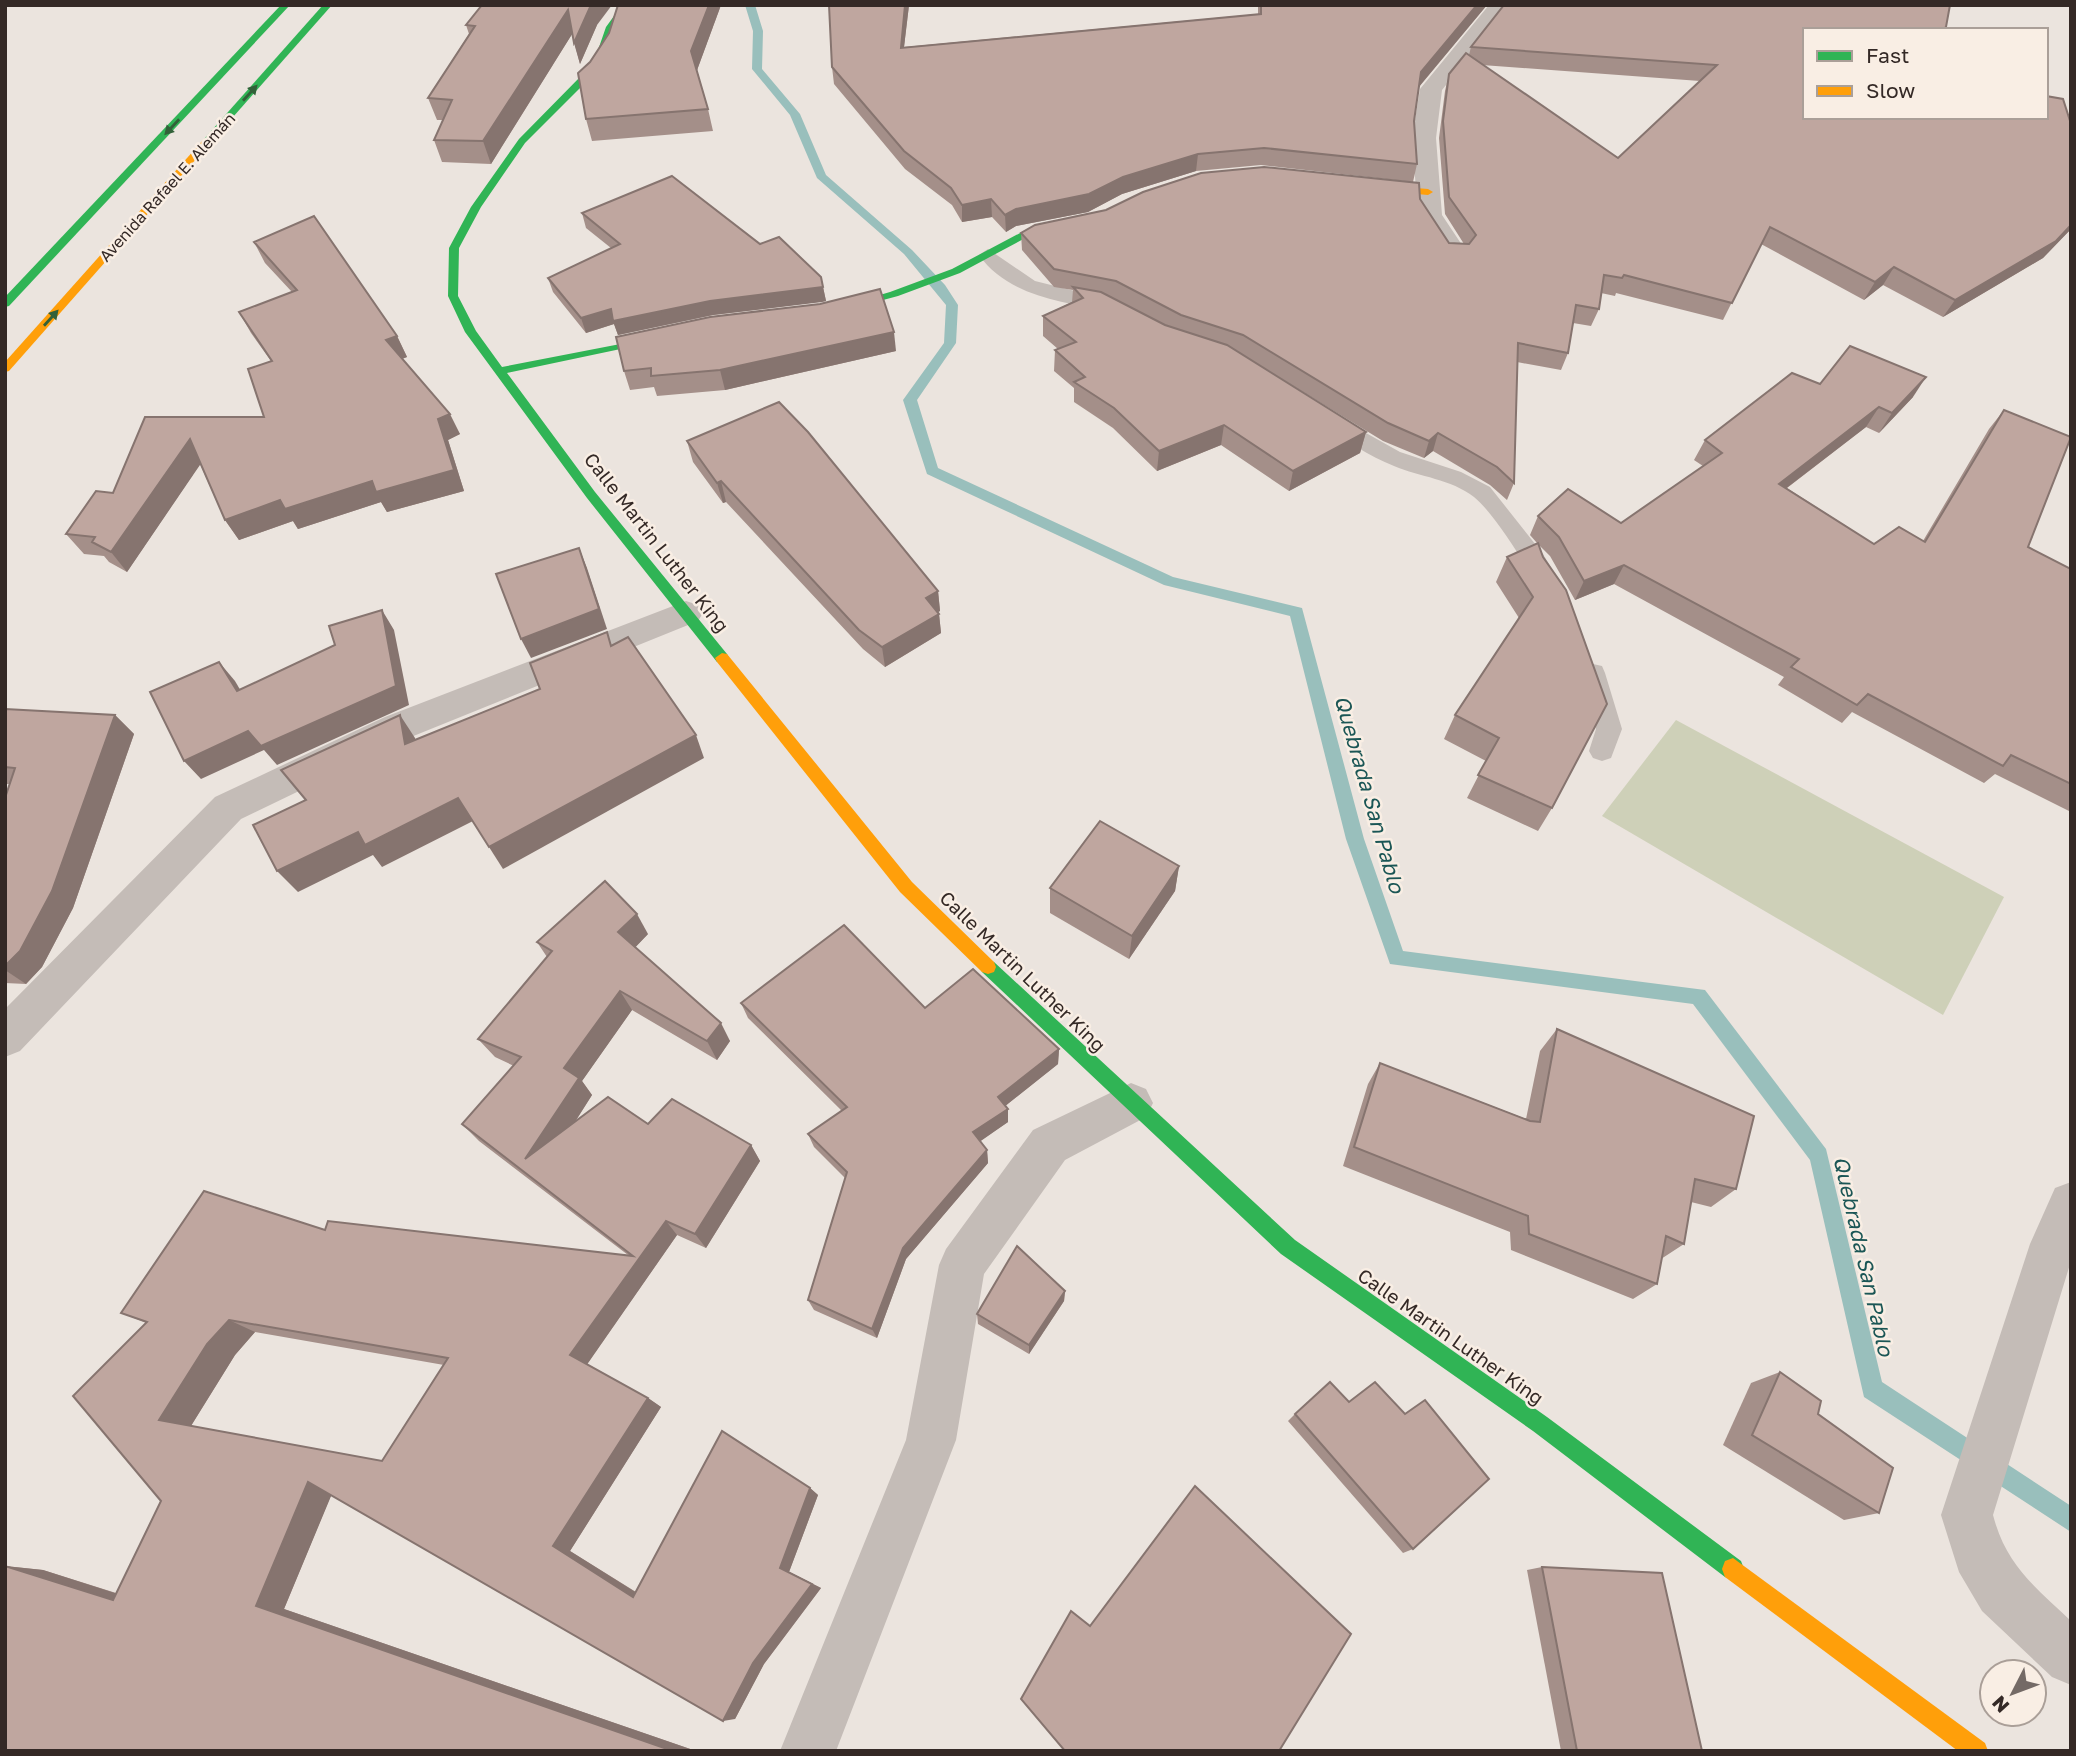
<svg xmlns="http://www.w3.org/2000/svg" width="2076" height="1756" viewBox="0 0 2076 1756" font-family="'Golos Text',sans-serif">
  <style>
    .green { fill: #ced0b8 }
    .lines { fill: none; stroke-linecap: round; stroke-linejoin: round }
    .stream { fill: #99bfbc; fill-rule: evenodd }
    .lane { fill: #c4bcb7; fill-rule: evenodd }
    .street { fill: #c4bcb7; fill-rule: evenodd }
    .fast { fill: #30b455; fill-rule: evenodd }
    .slow { fill: #ff9f0a; fill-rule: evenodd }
    .wall { fill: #a48f89; fill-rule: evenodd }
    .shaded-wall { fill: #86746f }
    .building { fill: #bfa69f; stroke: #86746f; stroke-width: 2; fill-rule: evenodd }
    .oneway { fill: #326139 }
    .labels { text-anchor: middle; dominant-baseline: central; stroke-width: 5; stroke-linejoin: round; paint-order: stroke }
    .far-street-label { font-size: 16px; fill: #342926; stroke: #f9eee4 }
    .street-label { font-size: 19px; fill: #342926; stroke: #f9eee4 }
    .water-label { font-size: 21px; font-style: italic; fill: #1b5655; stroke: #f9eee4 }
  </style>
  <rect width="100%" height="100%" fill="#ebe4de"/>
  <path class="green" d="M1676,720L2004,897L1943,1015L1602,816Z"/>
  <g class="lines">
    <path class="stream" d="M745,5H755L763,31L762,69L800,114L826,175L912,250L945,285L958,305L956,343L917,400L938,468L1173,577L1302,608L1364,839L1403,951L1705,990L1826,1149L1882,1382L2071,1506V1532L1864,1397L1810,1160L1693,1004L1390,964L1346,839L1290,616L1164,585L927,474L903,400L944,343L946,305L904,254L817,178L790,115L752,69L753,31Z"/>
    <g class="lane">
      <path d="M988,249L1035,281L1115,301L1118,305L1108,311C1062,302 1008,296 979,255Z"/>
      <path d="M1332,414L1400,452L1461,472L1490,487L1543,554L1557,578L1553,584H1537C1523,561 1494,513 1474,497C1451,479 1420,477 1394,466C1369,456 1347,441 1324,426L1321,421Z"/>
      <path d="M1593,664L1602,666L1605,673L1622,729L1611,758L1602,761L1593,758L1589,751L1596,729L1581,673L1584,666Z"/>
    </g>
    <g class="street">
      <path d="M1489,5H1510L1442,90L1436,138L1442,215L1468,254L1464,259H1446L1418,215L1412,138L1420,89Z"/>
      <path d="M686,601L698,605L703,613L698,621L411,737L241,819L20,1051L5,1057V1009L215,797L385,717Z"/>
      <path d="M1131,1083L1146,1089L1153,1103L1146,1117L1065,1160L984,1274L956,1440L836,1751H780L906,1440L939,1265L946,1249L1033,1130Z"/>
      <path d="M2071,1182V1261L1993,1515C2006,1565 2034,1586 2071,1621V1685L2052,1677L1982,1611L1959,1572L1941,1515L2030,1244L2055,1188Z"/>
    </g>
    <g class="fast">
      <path d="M281,5H290L9,306L5,307V297Z"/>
      <path d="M323,5H332L210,143H204V139Z"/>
      <path d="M622,5H630L614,27L605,53L589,79L525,143L481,207L459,248L458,296L476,331L502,367L672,334V338L668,339L507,373L595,492L727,654L729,658L722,663L717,662L587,498L465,332L448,296L449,248L471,207L519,139L582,75L597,53L606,27Z"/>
      <path d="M1073,221L1078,224L1077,226L1029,236L960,273L898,296L831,314L825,311L890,292L952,269L1022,232Z"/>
      <path d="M988,960L994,962L1295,1240L1547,1417L1741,1561L1744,1569L1741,1577L1733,1580L1725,1577L1533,1431L1281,1254L982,972L980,967L982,962Z"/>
    </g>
    <g class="slow">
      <path d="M204,139L212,141L9,371L5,372V362Z"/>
      <path d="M1366,184L1428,189L1433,192L1428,195L1362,189L1361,187Z"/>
      <path d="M722,653L727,654L912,882L994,962L996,967L994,972L988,974L982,972L900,892L717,662L715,658Z"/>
      <path d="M1733,1558L1985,1743L1988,1751H1958L1725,1577L1722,1569L1725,1561Z"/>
    </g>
  </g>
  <g class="wall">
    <path d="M618,5H721L697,70L708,109L713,131L592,141L586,119L590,62L609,33Z"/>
    <path d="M909,5L904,47L1258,14V5H1487L1419,87L1414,121L1417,164L1413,182L1261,165L1196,171L1122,194L1088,212L1016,226L1006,232L992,217L962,222L952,205L905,169L834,84L832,67Z"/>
    <path d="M1504,5H1950L1944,30H1805V117H2046V96L2063,99L2071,124V229L2043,258L1943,317L1883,285L1864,300L1761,244L1723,320L1616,293L1615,296L1601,293L1599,309L1591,326L1573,323L1568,353L1561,370L1517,362L1514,483L1507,500L1490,485L1433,451L1424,458L1383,441L1238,352L1366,432L1360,453L1289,491L1221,445L1157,471L1113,428L1074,402V388L1054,371L1055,350L1058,349L1043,336V316L1072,302L1073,290L1054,287L1022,250L1021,233L1035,225L1106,210L1143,192L1201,173L1264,167L1419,183L1420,199L1449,243L1464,244L1445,214L1439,138L1445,91L1449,74L1466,53L1469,55L1471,47ZM1482,65L1700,81L1618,158Z"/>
    <path d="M466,25H597L580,64L572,34L491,164L442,162L434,140L443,120H437L428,98L469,34Z"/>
    <path d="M582,213L760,244L823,287L826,301L713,315L618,335L614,324L586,333L553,292L548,278L611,248L586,228Z"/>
    <path d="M254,242L397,336L407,357L402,359L460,434L448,440L464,491L387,512L381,502L298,529L293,521L239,540L225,520L200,464L127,572L109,562L104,556L84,554L66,534L113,493L264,417L271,361L251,333L239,312L292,292L265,263Z"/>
    <path d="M616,337L896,351L725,390L657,396L654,387L630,390L624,371Z"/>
    <path d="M1820,384L1913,397L1879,433L1866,427L1787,488L1874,544L1923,541L1989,429L2004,410L2028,547L2071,569V810L2069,811L1995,774L1984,783L1852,712L1842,723L1778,685L1784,677L1614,584L1575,600L1550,556L1538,544L1552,808L1538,831L1467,798L1486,761L1444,739L1455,715L1519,618L1496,582L1507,557L1537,543L1530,535L1538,516L1621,523L1703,466L1694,460L1705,440Z"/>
    <path d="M687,441L938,591L940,611L937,612L939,614L941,633L885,667L863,649L726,502L723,503L693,462Z"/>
    <path d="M5,709L115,715L134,734L73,908L42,967L26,984L5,983V798L10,784H5Z"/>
    <path d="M1179,866L1175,891L1129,959L1050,913V888Z"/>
    <path d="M648,934L635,947L730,1041L717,1060L632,1010L582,1081L592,1095L575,1122L648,1124L751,1145L760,1161L706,1248L677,1235L587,1364L648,1398L661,1407L570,1551L636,1592L810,1488L818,1495L789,1572L821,1588L764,1664L735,1719L331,1495L284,1609L696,1751L5,1566L43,1570L116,1593L161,1501L147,1323L121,1313L325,1230L628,1255L479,1141L462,1124L514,1066L495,1057L478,1039L547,957L537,942ZM255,1332L444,1365L382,1461L191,1426L235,1355Z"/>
    <path d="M741,1003L925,1008L1059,1049L1058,1064L1005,1106L1008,1109V1122L980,1141L987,1150L988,1163L906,1259L877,1338L814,1310L808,1300L845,1178L814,1147L808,1134L842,1111L748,1018Z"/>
    <path d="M1557,1029L1736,1189L1711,1207L1691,1202L1684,1244L1661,1259L1657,1284L1633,1299L1511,1250L1510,1232L1343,1166L1368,1084L1380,1063L1526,1119L1540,1051Z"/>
    <path d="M1065,1291L1064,1301L1029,1354L978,1324L977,1314Z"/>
    <path d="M1780,1372L1818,1414L1879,1513L1844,1520L1723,1445L1751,1383Z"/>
    <path d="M1295,1414L1413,1549L1403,1553L1288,1421Z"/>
    <path d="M1542,1567L1702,1751H1561L1527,1570Z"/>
  </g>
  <g class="shaded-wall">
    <path d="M591,5H612L597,25L580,64L574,43Z"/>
    <path d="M709,5H721L696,73L691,51Z"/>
    <path d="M905,5H909L902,64L901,48Z"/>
    <path d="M1477,5H1487L1417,89L1421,72Z"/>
    <path d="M568,10L574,31L491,164L483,141Z"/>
    <path d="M1198,154L1196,171L1122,194L1088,212L1016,226L1006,232L1005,215L1016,209Z"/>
    <path d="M991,199L992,217L962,222V205Z"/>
    <path d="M2071,225V229L2043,258L1943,317L1955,300Z"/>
    <path d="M1894,267L1883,285L1864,300L1875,282Z"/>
    <path d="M823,287L826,301L822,302L713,315L618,335L614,324L586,333L581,318L611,309L710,301Z"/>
    <path d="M894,332L896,351L725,390L720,370Z"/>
    <path d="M397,336L407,357L396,361L386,340Z"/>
    <path d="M1926,377L1913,397L1879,433L1892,413Z"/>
    <path d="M1879,407L1866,427L1767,503L1779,484Z"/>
    <path d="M450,414L460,434L448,440L464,491L387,512L381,502L298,529L293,521L239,540L225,520Z"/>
    <path d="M1224,425L1221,445L1157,471L1159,451Z"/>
    <path d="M1366,432L1360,453L1289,491L1293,471Z"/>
    <path d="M1438,433L1433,451L1424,458L1429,441Z"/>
    <path d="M190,439L204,459L127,572L111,552Z"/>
    <path d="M721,481L726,502L723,503L717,483Z"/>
    <path d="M579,548L587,568L607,629L531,658L521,639Z"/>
    <path d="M1624,565L1614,584L1575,600L1584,581Z"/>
    <path d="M938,591L940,611L928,618L926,598Z"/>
    <path d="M382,610L394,630L409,705L277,765L264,750L201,779L184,761Z"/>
    <path d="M939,614L941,633L885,667L882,647Z"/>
    <path d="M219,662L235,681L252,710L237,691Z"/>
    <path d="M115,715L134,734L73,908L42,967L26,984L5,970V966Z"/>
    <path d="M400,715L415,738L421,767L405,744Z"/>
    <path d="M696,735L704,758L503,869L489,847Z"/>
    <path d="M458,798L473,821L382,867L373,855L298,892L277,871L358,832Z"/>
    <path d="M1179,866L1175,891L1129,959L1132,936Z"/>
    <path d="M637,914L648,934L630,953L618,932Z"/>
    <path d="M620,991L632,1010L582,1081L592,1095L541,1175L525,1159L564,1068Z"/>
    <path d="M721,1023L730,1041L717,1060L707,1041Z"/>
    <path d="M1059,1049L1058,1064L999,1111L998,1097Z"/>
    <path d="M1008,1109V1122L975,1145L973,1132Z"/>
    <path d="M751,1145L760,1161L706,1248L695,1234Z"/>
    <path d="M987,1150L988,1163L906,1259L877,1338L872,1329L903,1248Z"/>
    <path d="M666,1221L677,1235L586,1366L570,1355Z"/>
    <path d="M1065,1291L1064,1301L1029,1354V1345Z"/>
    <path d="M229,1320L255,1332L235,1355L189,1429L159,1420L207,1344Z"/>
    <path d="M648,1398L661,1407L570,1551L648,1600L633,1597L553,1546Z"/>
    <path d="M308,1482L334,1489L284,1609L696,1751H673L256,1606Z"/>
    <path d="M810,1488L818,1495L789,1572L821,1588L764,1664L735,1719L723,1721L753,1663L780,1568Z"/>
    <path d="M5,1566L43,1570L146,1603L113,1600Z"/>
  </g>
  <g class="building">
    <path d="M482,5H591L574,43L568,10L483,141L434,140L452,100L428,98L475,26L466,25Z"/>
    <path d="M618,5H709L691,51L708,109L586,119L578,73L590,62L609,33Z"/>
    <path d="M829,5H905L901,48L1261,14V5H1477L1421,72L1414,121L1417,164L1264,148L1198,154L1123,177L1089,194L1016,209L1005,215L991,199L962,205L951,188L904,151L832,67Z"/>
    <path d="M1504,5H1950L1946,27L1941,30H1805V117H2046V96L2063,99L2071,124V225L2056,241L1955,300L1894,267L1875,282L1770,227L1732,303L1624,275L1622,278L1604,275L1599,309L1576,305L1568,353L1518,343L1514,483L1497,467L1438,433L1429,441L1388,423L1243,335L1181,315L1116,281L1054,269L1021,233L1035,225L1106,210L1143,192L1201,173L1264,167L1419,183L1420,199L1449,243L1469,244L1476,235L1449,197L1443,121L1449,74L1466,53L1618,158L1717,65L1471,47Z"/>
    <path d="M672,176L760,244L779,237L821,277L823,287L710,301L613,321L611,309L581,318L548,278L620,244L582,213Z"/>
    <path d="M314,216L397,336L386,340L450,414L438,419L454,470L376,492L372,481L285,509L280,500L225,520L190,439L111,552L92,542L95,537L66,534L96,491L113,493L145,417H264L248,369L272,361L239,312L297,290L254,242Z"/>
    <path d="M1073,287L1101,292L1165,325L1227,345L1366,432L1293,471L1224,425L1159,451L1114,408L1074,382L1085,377L1055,350L1076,342L1043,316L1083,298Z"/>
    <path d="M880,289L894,332L720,370L651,376V368L624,371L616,337L710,317L820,304Z"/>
    <path d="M1850,346L1926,377L1892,413L1879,407L1779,484L1874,544L1899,527L1925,542L2004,410L2071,437L2028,547L2071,569V784L2011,755L2003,766L1868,694L1857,705L1791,667L1799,659L1624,565L1584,581L1559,537L1538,516L1568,489L1621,523L1722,453L1705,440L1792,373L1820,384Z"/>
    <path d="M779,402L808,432L938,591L926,598L939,614L882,647L859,630L721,481L717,483L687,441Z"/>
    <path d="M1538,543L1543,557L1566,590L1607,704L1552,808L1478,775L1499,738L1455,715L1533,597L1507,557Z"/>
    <path d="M579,548L599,609L521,639L496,574Z"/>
    <path d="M382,610L396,686L261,746L248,731L184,761L150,692L219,662L237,691L335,645L329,626Z"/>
    <path d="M607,632L611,646L628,637L696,735L489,847L458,798L365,845L358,832L277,871L253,825L306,800L281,770L400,715L405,744L540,689L530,663Z"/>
    <path d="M5,709L115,715L52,891L20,951L5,966V798L15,768L5,767Z"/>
    <path d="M1100,821L1179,866L1132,936L1050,888Z"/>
    <path d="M605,881L637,914L618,932L721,1023L707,1041L620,991L564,1068L579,1078L525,1159L608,1097L648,1124L672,1099L751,1145L695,1234L666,1221L570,1355L648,1398L553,1546L633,1597L722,1431L810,1488L780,1568L812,1584L753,1663L723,1721L308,1482L256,1606L673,1751H5V1566L113,1600L161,1501L73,1396L147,1322L121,1313L204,1191L325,1230L328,1221L633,1256L462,1124L521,1057L478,1039L552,951L537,942ZM229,1320L448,1358L382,1461L159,1420L207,1344Z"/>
    <path d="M844,925L925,1008L973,969L1059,1049L998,1097L1008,1109L973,1132L987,1150L903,1248L872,1329L808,1300L847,1172L808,1134L847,1107L741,1003Z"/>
    <path d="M1557,1029L1754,1116L1736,1189L1695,1179L1684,1244L1666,1236L1657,1284L1529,1234L1528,1216L1354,1147L1380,1063L1530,1121L1540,1122Z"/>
    <path d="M1017,1246L1065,1291L1029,1345L977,1314Z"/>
    <path d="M1780,1372L1821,1401L1818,1414L1893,1468L1879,1513L1752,1435Z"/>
    <path d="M1330,1382L1349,1402L1375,1382L1405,1414L1425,1400L1489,1479L1413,1549L1295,1414Z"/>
    <path d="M1195,1486L1351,1634L1279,1751H1065L1021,1699L1071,1611L1090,1626Z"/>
    <path d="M1542,1567L1662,1573L1702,1751H1577Z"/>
  </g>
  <defs><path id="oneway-solid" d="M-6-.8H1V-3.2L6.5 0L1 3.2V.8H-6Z" transform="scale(1.75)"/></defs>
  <g class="oneway">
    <use href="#oneway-solid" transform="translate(250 93) rotate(-48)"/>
    <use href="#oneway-solid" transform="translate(172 127) rotate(133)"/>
    <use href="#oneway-solid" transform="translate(51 318) rotate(-48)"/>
  </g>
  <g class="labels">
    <g class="far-street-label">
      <text transform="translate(167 187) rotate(-48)">Avenida Rafael E. Alemán</text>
    </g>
    <g class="street-label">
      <text transform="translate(657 542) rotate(52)">Calle Martin Luther King</text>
      <text transform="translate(1023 971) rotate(44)">Calle Martin Luther King</text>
      <text transform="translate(1451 1336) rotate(35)">Calle Martin Luther King</text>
    </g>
    <g class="water-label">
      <text transform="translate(1370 794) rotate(74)">Quebrada San Pablo</text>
      <text transform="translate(1864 1256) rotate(77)">Quebrada San Pablo</text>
    </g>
  </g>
  <rect width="2076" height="1756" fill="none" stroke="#342926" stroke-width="14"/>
  <rect x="1803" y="28" width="245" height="91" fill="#f9eee4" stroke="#aa9f98" stroke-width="2"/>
  <rect x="1817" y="51" width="35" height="10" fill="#30b455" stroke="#aa9f98" stroke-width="2"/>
  <text x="1866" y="63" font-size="21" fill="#342926">Fast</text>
  <rect x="1817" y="86" width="35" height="10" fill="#ff9f0a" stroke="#aa9f98" stroke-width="2"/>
  <text x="1866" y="98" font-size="21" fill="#342926">Slow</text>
  <g transform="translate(2013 1693) rotate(228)"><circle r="33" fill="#f9eee4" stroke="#aa9f98" stroke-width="2"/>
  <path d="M0-5L12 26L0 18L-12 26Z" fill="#746a66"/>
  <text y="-10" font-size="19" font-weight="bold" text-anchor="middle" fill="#342926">N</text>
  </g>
</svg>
